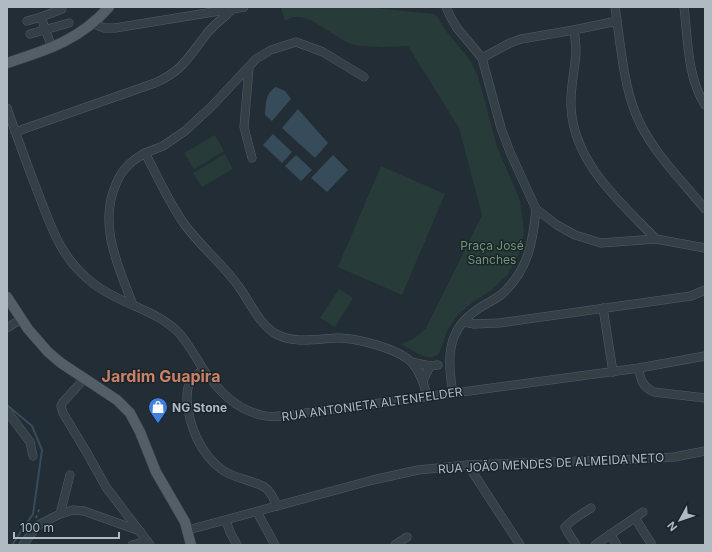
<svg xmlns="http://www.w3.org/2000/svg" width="712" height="552" viewBox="0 0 712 552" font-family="Inter,sans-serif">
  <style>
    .green { fill: #273b38 }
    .water { fill: #374c5b }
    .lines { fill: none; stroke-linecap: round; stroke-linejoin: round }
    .stream { stroke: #374c5b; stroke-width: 2 }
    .minor-casing { stroke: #535d64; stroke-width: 9 }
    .major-casing { stroke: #3f4850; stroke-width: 11 }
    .path { stroke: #465857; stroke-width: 1.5; stroke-dasharray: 3 3; stroke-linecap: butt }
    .minor { stroke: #353f46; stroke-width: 8 }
    .major { stroke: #535e66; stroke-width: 10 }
    .labels { text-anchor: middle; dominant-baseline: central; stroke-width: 3; stroke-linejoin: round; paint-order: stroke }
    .park-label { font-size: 12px; fill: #719674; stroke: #1b242b }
    .street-label { font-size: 12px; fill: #b0bac3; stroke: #1b242b }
    .poi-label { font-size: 12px; font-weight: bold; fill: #b0bac3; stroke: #1b242b; text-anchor: start }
    .district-label { font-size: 16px; font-weight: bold; fill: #c98265; stroke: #1b242b }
  </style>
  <rect width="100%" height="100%" fill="#222d36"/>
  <g class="green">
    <path d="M284,7H366L434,14L437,16L446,31L470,60L478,76L497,147L520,200L524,230L523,239L518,256L508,274L492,290L473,302L457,316L448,329L439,353C430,365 411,349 401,344C411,341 419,336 426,328L482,215L459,128L408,46C393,47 365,48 352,44C335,39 313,15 296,17C292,17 288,19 285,21L281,8Z"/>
    <path d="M215,135L224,151L194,169L184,153Z"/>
    <path d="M225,154L233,169L202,187L193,173Z"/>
    <path d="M381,166L445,194L402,295L338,267Z"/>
    <path d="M339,289L353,298L335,327L320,318Z"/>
  </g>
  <g class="water">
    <path d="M276,87L285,91L291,99L272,121L265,115C266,105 265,93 276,87Z"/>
    <path d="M298,109L328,143L315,158L282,128Z"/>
    <path d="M273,134L292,152L282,163L263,145Z"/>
    <path d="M296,155L312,170L301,181L285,166Z"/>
    <path d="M333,155L348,170L327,192L311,178Z"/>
  </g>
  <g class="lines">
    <path class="stream" d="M7,405L32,426L42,450L33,514L12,545"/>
    <g class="minor-casing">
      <g id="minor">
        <path d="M446,7L450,16L457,28L482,58L501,128L510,152L536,209L557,225L575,235L601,243L656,239L705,248"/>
        <path d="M615,7C620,39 623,82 635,112C649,149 681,179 705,209"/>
        <path d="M684,7C688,39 687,77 705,105"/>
        <path d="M27,21L41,17"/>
        <path d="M92,23L104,28H115L244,7"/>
        <path d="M574,30C575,37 576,45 576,52C575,70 570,88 571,106C573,162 620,202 656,239"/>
        <path d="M30,34L69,23"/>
        <path d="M52,48L41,17L62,9"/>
        <path d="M482,58L510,43L521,39L574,30L617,21"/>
        <path d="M249,68L244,127L252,158"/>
        <path d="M7,108C16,134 25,159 35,185C50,223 59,258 94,284C121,305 156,309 180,334C189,345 196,357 203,369C218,390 235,409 261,415C271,418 281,416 291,415L639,368L705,356"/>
        <path d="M15,132L155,83C182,71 188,58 205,36C212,26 223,18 232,10"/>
        <path d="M145,153L163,146L185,131L212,106L256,59L271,50L296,42L323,52L364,77"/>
        <path d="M133,305C118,266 98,225 116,184C122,169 131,161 145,153C158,177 169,203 185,225C201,247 223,264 239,287C250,302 259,324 276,334C294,344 316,339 336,338C354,337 400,349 412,363C421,373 424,385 427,396"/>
        <path d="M603,308L613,372"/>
        <path d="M464,322L474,324L499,323L691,296L705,290"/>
        <path d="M7,328L21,319"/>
        <path d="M411,362L430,366L438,365"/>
        <path d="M639,368C640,380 643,387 654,392L705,398"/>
        <path d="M203,369C198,374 190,380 188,388C187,391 187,396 187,400C189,426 200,453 221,469C235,480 258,480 268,490C272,495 275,501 277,506"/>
        <path d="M85,378L63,402L61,406L63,413L87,453L106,487L150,545"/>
        <path d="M423,381L430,366"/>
        <path d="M453,393C447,359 446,330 478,309C486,303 495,300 502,294C528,270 533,243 536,209"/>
        <path d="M7,411L30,442L33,456"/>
        <path d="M468,465L520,545"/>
        <path d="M257,512L275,545"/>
        <path d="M60,514L70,475"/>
        <path d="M635,518L652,545"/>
        <path d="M226,521L230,532L237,545"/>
        <path d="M188,530L373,480L418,470L468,465L642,459L674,457L705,451"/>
        <path d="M610,534L617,545"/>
        <path d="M23,545L36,527L42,523L60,514L73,510L84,511L140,531"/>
        <path d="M132,545L147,541"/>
        <path d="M395,545L407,537"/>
        <path d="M576,545L567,531L565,527L574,519L591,508"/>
        <path d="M595,545L643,512"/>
      </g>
    </g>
    <g class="major-casing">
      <g id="major">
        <path d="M7,63C47,50 80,40 109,7"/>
        <path d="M7,297L28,329L48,352L61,363L117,400L130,413L140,432L156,472L185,522L191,545"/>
      </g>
    </g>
    <path class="path" d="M36,518L40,507"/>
    <use href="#minor" class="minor"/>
    <use href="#major" class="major"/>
  </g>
  <defs>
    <g id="shop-pin" transform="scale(1)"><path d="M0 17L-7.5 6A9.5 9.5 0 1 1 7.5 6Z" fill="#3f7fe0" stroke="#1b242b"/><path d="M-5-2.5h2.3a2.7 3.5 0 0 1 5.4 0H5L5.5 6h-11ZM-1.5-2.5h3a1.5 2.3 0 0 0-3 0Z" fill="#fff"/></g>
  </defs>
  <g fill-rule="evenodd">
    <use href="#shop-pin" x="158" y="407"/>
  </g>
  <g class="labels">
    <g class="park-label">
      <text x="492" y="245">Praça José<tspan x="492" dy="14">Sanches</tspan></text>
    </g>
    <g class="street-label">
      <text transform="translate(372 404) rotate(-8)">RUA ANTONIETA ALTENFELDER</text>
      <text transform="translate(551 463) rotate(-3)">RUA JOÃO MENDES DE ALMEIDA NETO</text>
    </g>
    <g class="poi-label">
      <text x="172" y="407">NG Stone</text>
    </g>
    <g class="district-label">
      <text x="161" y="376">Jardim Guapira</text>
    </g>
  </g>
  <rect width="712" height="552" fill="none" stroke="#b0bac3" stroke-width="16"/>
  <g transform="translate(680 520) rotate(230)" stroke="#1b242b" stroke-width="3" paint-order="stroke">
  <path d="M0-3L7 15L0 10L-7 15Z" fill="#b0bac3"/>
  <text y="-6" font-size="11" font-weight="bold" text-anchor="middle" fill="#b0bac3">N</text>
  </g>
  <path d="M14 532v6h105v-6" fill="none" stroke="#b0bac3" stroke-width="2"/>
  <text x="20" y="532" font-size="12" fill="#b0bac3" stroke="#1b242b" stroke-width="3" paint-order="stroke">100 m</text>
</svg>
